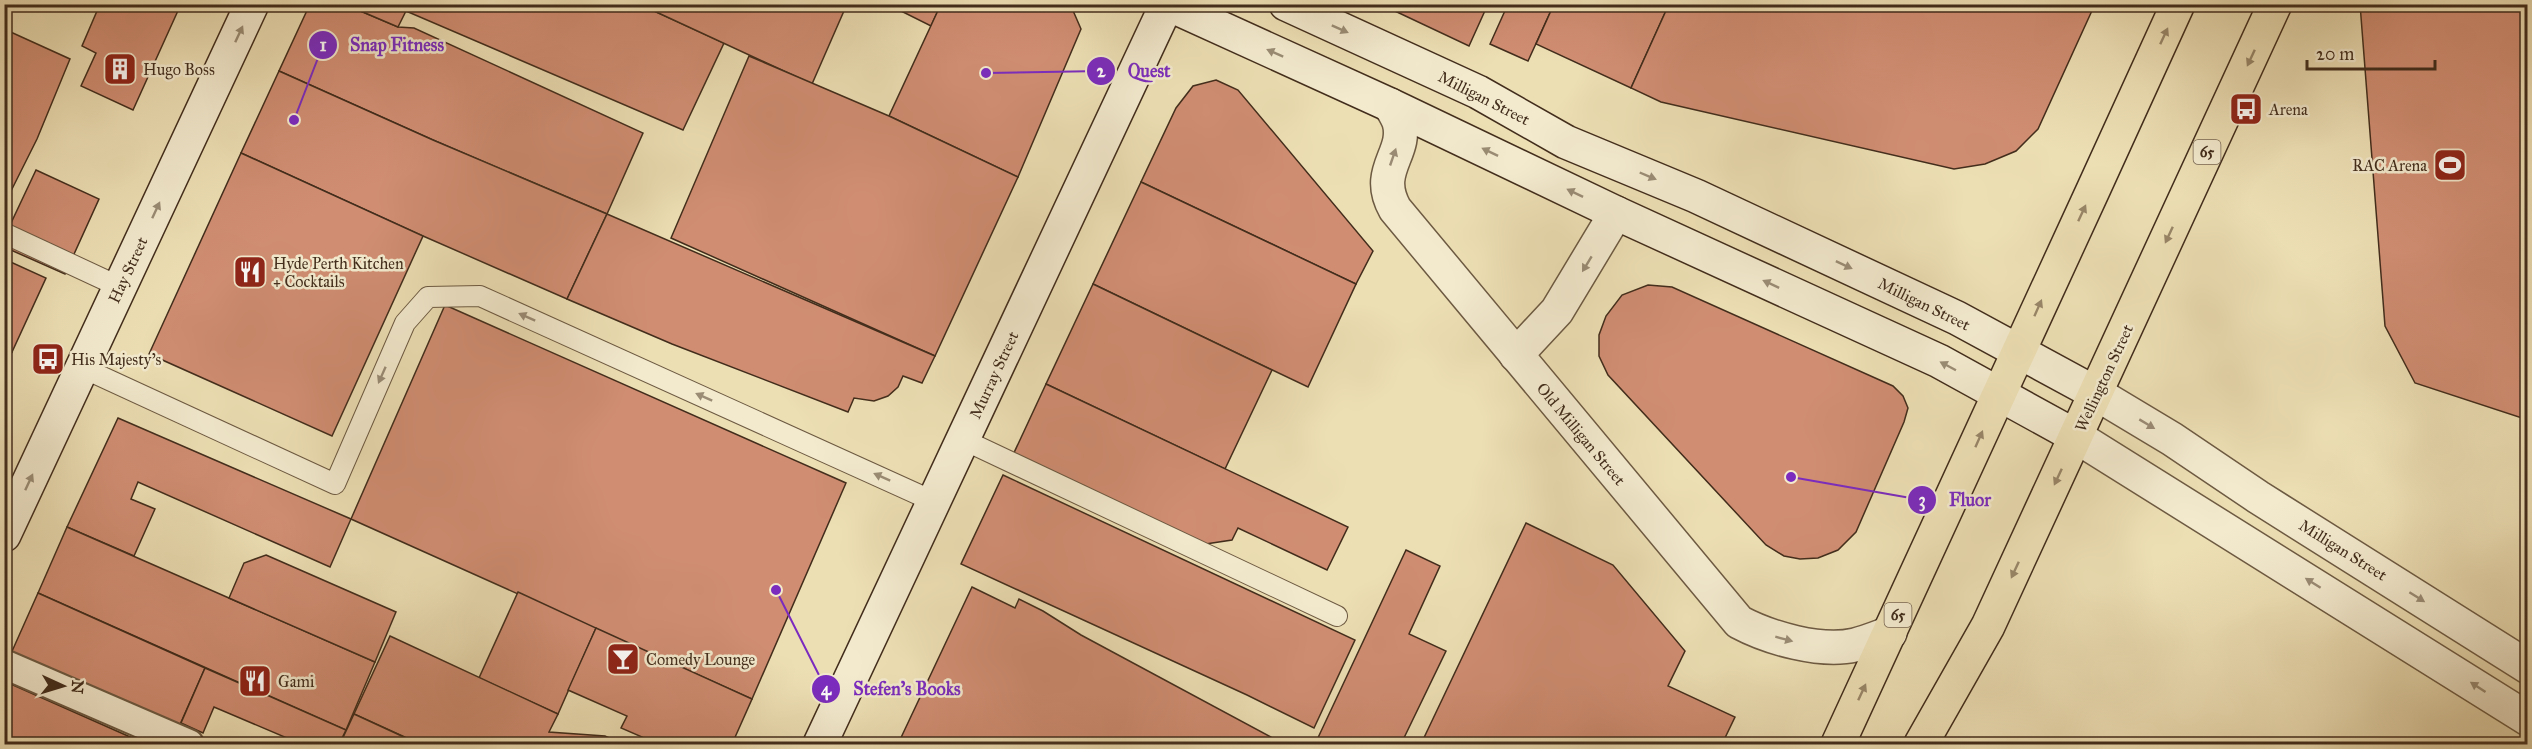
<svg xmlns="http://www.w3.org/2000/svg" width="2532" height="749" viewBox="0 0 2532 749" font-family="'IM FELL Great Primer',serif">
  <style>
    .building { fill: #d08d72; stroke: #422d1c; stroke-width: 1.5 }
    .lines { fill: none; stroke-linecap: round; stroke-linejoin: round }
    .service-casing { stroke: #6d5a42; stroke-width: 22 }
    .pedestrian-casing { stroke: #6d5a42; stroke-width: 32 }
    .minor-casing { stroke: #6d5a42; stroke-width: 36 }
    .secondary-casing { stroke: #422d1c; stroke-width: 36 }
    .primary-casing { stroke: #422d1c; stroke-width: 36 }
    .service { stroke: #f3eace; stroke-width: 20 }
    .pedestrian { stroke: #f3eace; stroke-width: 28 }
    .minor { stroke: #f3eace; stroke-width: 33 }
    .secondary { stroke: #f3eace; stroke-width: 33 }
    .primary { stroke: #eddfb4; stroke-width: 33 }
    .oneway { fill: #9a8c75 }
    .oneway2 { fill: #988668 }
    .labels { text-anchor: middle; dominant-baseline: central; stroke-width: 5; stroke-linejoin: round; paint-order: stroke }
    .shield { fill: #f3eace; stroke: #776651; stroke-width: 1.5 }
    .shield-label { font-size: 15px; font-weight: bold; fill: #422d1c }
    .poi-label { font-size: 16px; fill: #422d1c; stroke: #f3eace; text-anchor: start }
    .street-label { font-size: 16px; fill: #422d1c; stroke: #f3eace }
    .leader { fill: none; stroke: #7b2cbf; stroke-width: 2 }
    .callout-dot { fill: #7b2cbf; stroke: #f3eace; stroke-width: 2 }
    .mark-label { font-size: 18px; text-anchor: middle; font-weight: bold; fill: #fff }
    .callout-label { font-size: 18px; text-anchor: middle; font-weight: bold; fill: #7b2cbf; stroke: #f3eace; stroke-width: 5; stroke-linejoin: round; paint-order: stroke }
  </style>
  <rect width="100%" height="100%" fill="#eddfb4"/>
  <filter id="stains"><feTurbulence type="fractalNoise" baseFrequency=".00333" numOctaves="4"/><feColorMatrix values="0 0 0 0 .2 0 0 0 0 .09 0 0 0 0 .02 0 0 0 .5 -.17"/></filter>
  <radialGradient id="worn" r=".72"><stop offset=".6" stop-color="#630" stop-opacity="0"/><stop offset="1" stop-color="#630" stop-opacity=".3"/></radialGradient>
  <g class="building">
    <path d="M100,4H181L133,110L81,86L96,53L82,46Z"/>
    <path d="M310,4H344L398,27L414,28L643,133L607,214L433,140L279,71Z"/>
    <path d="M344,4H639L724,43L683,130L406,11L398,27Z"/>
    <path d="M639,4H847L812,84Z"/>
    <path d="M887,4H941L931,26Z"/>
    <path d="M941,4L1071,6L1081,29L1018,177L889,116Z"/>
    <path d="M1380,4H1488L1469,46Z"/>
    <path d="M1508,4H1554L1528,61L1490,44Z"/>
    <path d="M1554,4H1669L1631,88L1536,44Z"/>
    <path d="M1669,4H1893L1918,11L1921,4H2095L2038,129L2016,151L1985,164L1954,169L1661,102L1631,88Z"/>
    <path d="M2360,4H2528V420L2415,383L2385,326Z"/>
    <path d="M4,29L70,59L37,139L4,205Z"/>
    <path d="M749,56L889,116L1018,177L935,356L671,238Z"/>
    <path d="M279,71L433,140L607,214L567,299L423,236L241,153Z"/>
    <path d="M1216,80L1238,90L1373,251L1356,284L1141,182L1176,108L1193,86Z"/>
    <path d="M241,153L423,236L332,436L149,354Z"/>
    <path d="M36,170L99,199L65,274L4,247V238Z"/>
    <path d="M1141,182L1356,284L1308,387L1093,284Z"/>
    <path d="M607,214L935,356L922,383L903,376L898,387L888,396L874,401L854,398L848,412L672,344L567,299Z"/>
    <path d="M4,259L46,278L12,352L4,349Z"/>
    <path d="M1093,284L1272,370L1225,469L1046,384Z"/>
    <path d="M1648,285L1672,287L1893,386L1903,396L1908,408L1904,422L1856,532L1838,550L1818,558L1800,559L1784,556L1766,545L1608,375L1599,356V335L1606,316L1622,295Z"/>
    <path d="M445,305L846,483L752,699L351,519Z"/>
    <path d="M4,349L12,352L4,370Z"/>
    <path d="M1046,384L1348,527L1327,570L1238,528L1232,540L1199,545L1012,457Z"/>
    <path d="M118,418L351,519L330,567L138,482L131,499L155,509L134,556L67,527Z"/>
    <path d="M1003,475L1355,640L1314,728L1247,695L961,564Z"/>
    <path d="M1526,523L1613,565L1685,651L1668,686L1735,717L1722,744H1421Z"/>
    <path d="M67,527L375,662L346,730L38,593Z"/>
    <path d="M1406,550L1440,566L1409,634L1446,651L1401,744H1322L1316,742Z"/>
    <path d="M266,555L396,612L375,662L229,598L244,563Z"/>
    <path d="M972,587L1015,608L1019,599L1043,611L1081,635L1284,744H898Z"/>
    <path d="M518,592L596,628L558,714L479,678Z"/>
    <path d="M38,593L205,668L178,729L9,658Z"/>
    <path d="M596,628L752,699L732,744H658L621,728L627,716L568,690Z"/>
    <path d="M390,636L558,714L549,732L605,736L622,744H420L354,714Z"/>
    <path d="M205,668L346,730L339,744H301L214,707L203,733L181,723Z"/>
    <path d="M4,681L146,744H4Z"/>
    <path d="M354,714L419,744H340Z"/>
  </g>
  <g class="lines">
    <g class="service-casing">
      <g id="service">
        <path d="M4,233L120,287"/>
        <path d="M83,368L335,484L405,323L428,297L480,296L935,502"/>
        <path d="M964,440L1337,616"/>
      </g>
    </g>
    <g class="pedestrian-casing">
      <path id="pedestrian" d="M4,664L189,744"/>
    </g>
    <g class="minor-casing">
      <g id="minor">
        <path d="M1390,105C1393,110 1397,116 1399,122C1408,154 1373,170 1395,209L1739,622C1769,638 1821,653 1855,645C1867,642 1879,637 1890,633"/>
        <path d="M1516,355L1557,311L1616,213"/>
        <path d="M2097,394L2172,439L2258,497L2528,667"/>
        <path d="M2077,437L2528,719"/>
      </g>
    </g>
    <g class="secondary-casing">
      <g id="secondary">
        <path d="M1168,4L1390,105L1616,213L1939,361L2077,437"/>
        <path d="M1286,4L1478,92L1566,142L1696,196L1957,318L2097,394"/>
        <path d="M4,535L252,4"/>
        <path d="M820,744L1167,4"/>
      </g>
    </g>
    <g class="primary-casing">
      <g id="primary">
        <path d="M1838,744C1953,499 2065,251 2178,4"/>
        <path d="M1921,744L1988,626L2275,4"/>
      </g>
    </g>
    <use href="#service" class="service"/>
    <use href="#pedestrian" class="pedestrian"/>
    <use href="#minor" class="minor"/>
    <use href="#secondary" class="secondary"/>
    <use href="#primary" class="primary"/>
  </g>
  <defs><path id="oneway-solid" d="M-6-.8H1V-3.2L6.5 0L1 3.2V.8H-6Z" transform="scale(1.5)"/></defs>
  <g class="oneway">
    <use href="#oneway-solid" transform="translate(1340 29) rotate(24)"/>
    <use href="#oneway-solid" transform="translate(239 34) rotate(-65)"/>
    <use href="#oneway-solid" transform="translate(1275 53) rotate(-156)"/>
    <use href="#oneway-solid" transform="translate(1490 152) rotate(-154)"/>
    <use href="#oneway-solid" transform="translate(1393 157) rotate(-71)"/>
    <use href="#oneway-solid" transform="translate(1648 176) rotate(23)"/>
    <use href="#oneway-solid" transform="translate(1575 193) rotate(-154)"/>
    <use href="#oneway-solid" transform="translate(156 210) rotate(-65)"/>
    <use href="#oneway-solid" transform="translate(1587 264) rotate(121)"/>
    <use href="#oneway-solid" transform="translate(1844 265) rotate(25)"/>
    <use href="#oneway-solid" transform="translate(1771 284) rotate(-155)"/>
    <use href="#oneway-solid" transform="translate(527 317) rotate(-156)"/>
    <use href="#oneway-solid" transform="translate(1948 366) rotate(-152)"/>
    <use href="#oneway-solid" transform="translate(382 375) rotate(114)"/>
    <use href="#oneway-solid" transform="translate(704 397) rotate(-156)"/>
    <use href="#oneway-solid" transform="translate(2147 424) rotate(31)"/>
    <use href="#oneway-solid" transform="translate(882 477) rotate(-156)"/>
    <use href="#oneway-solid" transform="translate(29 482) rotate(-65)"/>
    <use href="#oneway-solid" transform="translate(2313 583) rotate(-148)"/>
    <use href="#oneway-solid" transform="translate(2417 597) rotate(32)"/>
    <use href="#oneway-solid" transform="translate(1784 639) rotate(15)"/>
    <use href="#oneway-solid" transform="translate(2478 687) rotate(-147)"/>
  </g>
  <g class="oneway2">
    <use href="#oneway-solid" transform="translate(2164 36) rotate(-65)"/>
    <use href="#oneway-solid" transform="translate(2251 58) rotate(115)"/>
    <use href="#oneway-solid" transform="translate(2082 213) rotate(-65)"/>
    <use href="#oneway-solid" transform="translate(2169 235) rotate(115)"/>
    <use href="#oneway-solid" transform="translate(2038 308) rotate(-66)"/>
    <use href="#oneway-solid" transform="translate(1979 439) rotate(-66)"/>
    <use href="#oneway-solid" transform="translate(2058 477) rotate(115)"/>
    <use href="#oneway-solid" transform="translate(2015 570) rotate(115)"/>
    <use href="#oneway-solid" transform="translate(1862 692) rotate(-65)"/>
  </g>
  <defs>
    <g id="building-square" transform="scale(1.725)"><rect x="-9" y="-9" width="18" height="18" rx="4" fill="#8f2418" stroke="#f3eace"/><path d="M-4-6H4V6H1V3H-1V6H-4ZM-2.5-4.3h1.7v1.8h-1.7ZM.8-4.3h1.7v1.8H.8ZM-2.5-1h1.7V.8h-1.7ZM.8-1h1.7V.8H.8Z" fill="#fff"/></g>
    <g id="bus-square" transform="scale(1.725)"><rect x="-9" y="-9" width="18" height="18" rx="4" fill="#8f2418" stroke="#f3eace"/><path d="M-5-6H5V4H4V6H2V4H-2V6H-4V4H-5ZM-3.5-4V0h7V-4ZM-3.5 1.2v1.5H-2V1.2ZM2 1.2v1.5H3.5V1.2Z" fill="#fff"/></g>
    <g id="stadium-square" transform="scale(1.725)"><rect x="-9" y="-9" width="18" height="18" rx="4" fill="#8f2418" stroke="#f3eace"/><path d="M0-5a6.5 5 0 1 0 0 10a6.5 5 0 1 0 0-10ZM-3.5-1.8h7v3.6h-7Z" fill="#fff"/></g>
    <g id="restaurant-square" transform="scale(1.725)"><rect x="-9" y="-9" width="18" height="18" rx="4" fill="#8f2418" stroke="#f3eace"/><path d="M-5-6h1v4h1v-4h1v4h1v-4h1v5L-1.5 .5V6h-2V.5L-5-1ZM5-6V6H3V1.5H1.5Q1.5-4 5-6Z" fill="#fff"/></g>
    <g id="bar-square" transform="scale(1.725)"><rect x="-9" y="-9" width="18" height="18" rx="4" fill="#8f2418" stroke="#f3eace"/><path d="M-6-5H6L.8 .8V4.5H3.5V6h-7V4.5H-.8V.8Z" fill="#fff"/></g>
  </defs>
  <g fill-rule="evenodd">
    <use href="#building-square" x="120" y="69"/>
    <use href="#bus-square" x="2246" y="109"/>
    <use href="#stadium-square" x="2450" y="165"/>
    <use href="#restaurant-square" x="250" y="272"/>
    <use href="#bus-square" x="48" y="359"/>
    <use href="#bar-square" x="623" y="659"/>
    <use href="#restaurant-square" x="255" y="681"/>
  </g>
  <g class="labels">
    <g class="shield">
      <rect x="2193.5" y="140" width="27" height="24" rx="4.5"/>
      <rect x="1884.5" y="603" width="27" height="24" rx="4.5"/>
    </g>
    <g class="shield-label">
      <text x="2207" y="152">65</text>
      <text x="1898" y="615">65</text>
    </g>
    <g class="poi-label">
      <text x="143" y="69">Hugo Boss</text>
      <text x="2269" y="109">Arena</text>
      <text x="2427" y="165" text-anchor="end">RAC Arena</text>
      <text x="273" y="263">Hyde Perth Kitchen<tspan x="273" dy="18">+ Cocktails</tspan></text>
      <text x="71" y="359">His Majesty's</text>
      <text x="646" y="659">Comedy Lounge</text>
      <text x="278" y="681">Gami</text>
    </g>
    <g class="street-label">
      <text transform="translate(1484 98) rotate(27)">Milligan Street</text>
      <text transform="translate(128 270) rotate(-65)">Hay Street</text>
      <text transform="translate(1924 304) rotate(26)">Milligan Street</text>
      <text transform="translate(994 375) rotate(-65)">Murray Street</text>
      <text transform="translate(2104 378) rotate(-65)">Wellington Street</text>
      <text transform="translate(1581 434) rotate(50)">Old Milligan Street</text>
      <text transform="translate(2343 550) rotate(32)">Milligan Street</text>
    </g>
  </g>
  <path class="leader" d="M294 120L323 45M986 73L1101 71M1791 477L1922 500M776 590L826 689"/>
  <g class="callout-dot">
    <circle cx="294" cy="120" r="6"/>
    <circle cx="986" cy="73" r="6"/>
    <circle cx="1791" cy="477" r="6"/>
    <circle cx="776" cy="590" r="6"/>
    <circle cx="323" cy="45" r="15"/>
    <circle cx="1101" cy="71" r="15"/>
    <circle cx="1922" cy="500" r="15"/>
    <circle cx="826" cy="689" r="15"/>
  </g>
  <g class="mark-label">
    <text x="323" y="51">1</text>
    <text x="1101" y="77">2</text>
    <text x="1922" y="506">3</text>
    <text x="826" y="695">4</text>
  </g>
  <g class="callout-label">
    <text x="397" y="51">Snap Fitness</text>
    <text x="1149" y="77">Quest</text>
    <text x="1970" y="506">Fluor</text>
    <text x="907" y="695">Stefen's Books</text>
  </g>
  <rect width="2532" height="749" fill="none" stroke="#eddfb4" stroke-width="24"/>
  <rect x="6" y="6" width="2520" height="737" fill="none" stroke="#422d1c" stroke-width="3"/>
  <rect x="12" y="12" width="2508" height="725" fill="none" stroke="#422d1c" stroke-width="1.5"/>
  <g transform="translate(63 686) rotate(94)" stroke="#f3eace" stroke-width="4.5" paint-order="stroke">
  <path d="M0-4.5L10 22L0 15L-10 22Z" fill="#422d1c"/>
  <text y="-9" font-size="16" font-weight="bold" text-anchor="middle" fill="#422d1c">N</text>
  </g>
  <path d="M2307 60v9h128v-9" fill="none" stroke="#422d1c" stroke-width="3"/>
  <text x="2316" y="60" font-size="18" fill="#422d1c" stroke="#f3eace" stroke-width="4.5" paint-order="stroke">20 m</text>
  <rect width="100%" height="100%" filter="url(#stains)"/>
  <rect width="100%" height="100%" fill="url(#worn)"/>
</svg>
